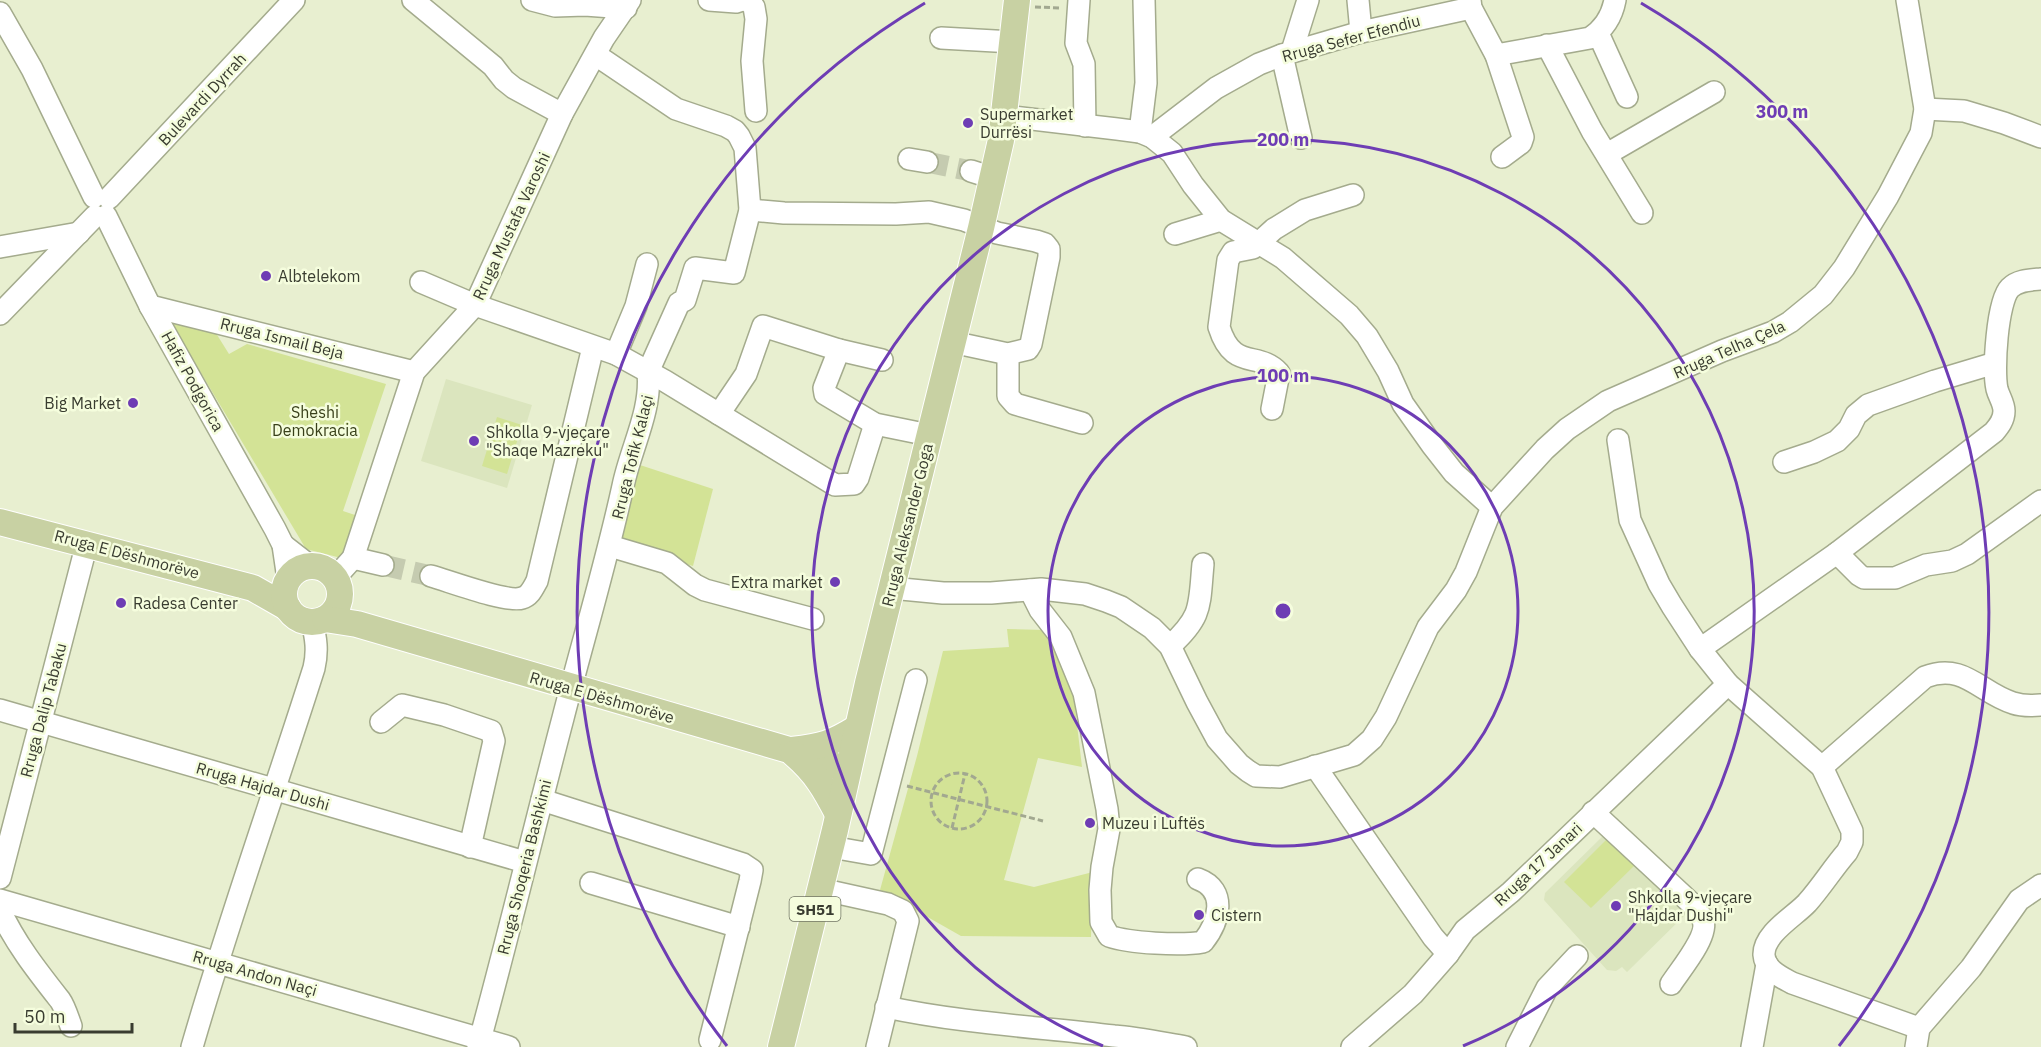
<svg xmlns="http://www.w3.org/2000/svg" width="2041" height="1047" viewBox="0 0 2041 1047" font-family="'IBM Plex Sans',sans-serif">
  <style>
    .built { fill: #dbe5be }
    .green { fill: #d3e396 }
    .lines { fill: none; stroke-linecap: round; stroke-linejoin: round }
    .minor-tunnel { stroke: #c5cbb0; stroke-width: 21; stroke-dasharray: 21 10; stroke-linecap: butt }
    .minor-casing { stroke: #a4ab8d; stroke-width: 24 }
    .major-casing { stroke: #fff; stroke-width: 28 }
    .path { stroke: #a2a890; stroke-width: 3; stroke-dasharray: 6 3; stroke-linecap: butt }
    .minor { stroke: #fff; stroke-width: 21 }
    .major { stroke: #c8d1a3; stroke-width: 26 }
    .ring { fill: none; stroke: #6e3db4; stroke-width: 3 }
    .poi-dot { fill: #6e3db4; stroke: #f5fddd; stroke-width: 2 }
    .labels { text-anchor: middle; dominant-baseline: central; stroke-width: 5; stroke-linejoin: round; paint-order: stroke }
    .shield { fill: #f5fddd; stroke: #717664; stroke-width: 1.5 }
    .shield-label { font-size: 15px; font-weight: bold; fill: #393c30 }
    .street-label { font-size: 16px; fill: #393c30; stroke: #f5fddd }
    .poi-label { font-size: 16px; fill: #393c30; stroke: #f5fddd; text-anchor: start }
    .park-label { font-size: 16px; fill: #39401a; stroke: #f5fddd }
    .centre { fill: #6e3db4; stroke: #f5fddd; stroke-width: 3 }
    .ring-label { font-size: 18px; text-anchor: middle; font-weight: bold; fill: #6e3db4; stroke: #f5fddd; stroke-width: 5; stroke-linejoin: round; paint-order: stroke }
  </style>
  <rect width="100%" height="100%" fill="#e8efd0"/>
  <g class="built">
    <path d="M446,379L532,405L507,488L421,461Z"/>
    <path d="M1605,834L1689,911L1627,972L1622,967L1616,971L1607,970L1544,900L1545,893Z"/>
  </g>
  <g class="green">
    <path d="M170,321L214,330L229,354L247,344L386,384L343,511L361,517L345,559L306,549Z"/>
    <path d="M497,417L522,425L507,474L482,466Z"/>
    <path d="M640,465L713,489L693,566L618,544Z"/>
    <path d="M1007,629L1045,630L1059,649L1074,699L1082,767L1038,758L1004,880L1034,887L1093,872L1091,937L961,936L880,890L917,756L943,651L1009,647Z"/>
    <path d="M1608,838L1635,865L1591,908L1564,882Z"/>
  </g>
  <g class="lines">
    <g class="minor-tunnel">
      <path d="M927,162L971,171"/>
      <path d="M383,565L431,576"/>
    </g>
    <g class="minor-casing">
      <g id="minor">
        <path d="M413,0L493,66L504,80L514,88L562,114"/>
        <path d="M532,0L555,6L585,5L626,8"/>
        <path d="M709,0L736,2L742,0"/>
        <path d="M748,0L754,7L756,19L752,61L756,111"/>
        <path d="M1079,0L1076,43L1084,64L1085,126"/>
        <path d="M1358,0L1361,32"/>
        <path d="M1470,0L1471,8L1496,55L1523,137L1521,143L1502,157"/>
        <path d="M0,13L32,69L94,197"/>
        <path d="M1598,33L1627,97"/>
        <path d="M941,38L1013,42"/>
        <path d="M1547,45L1592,131L1642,213"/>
        <path d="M1292,51L1308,0"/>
        <path d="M596,55L676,109L726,126L735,131L739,136L745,148L750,210L734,273L695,268L685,300L679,303L648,372"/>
        <path d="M1282,55L1301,138"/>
        <path d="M1496,55L1590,38C1604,29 1612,16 1615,0"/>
        <path d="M1925,109L1964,111L2004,123L2041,137"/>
        <path d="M1005,116L1117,129L1140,132L1152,137L1172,153L1193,185L1221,220L1283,258L1349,315L1367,336L1388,371L1403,404L1432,445L1454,473L1492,507"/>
        <path d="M1140,132L1146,83L1144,0"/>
        <path d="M1152,137L1216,88L1259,64L1282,55L1361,32L1471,8"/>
        <path d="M1607,154L1714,92"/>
        <path d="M909,159L927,162"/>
        <path d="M971,171L993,178"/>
        <path d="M109,198L294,0"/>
        <path d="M750,210L784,213L896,214L929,212L964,220L997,233L1036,241L1045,244L1049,249V257L1031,344L1028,349L1008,354L952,342"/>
        <path d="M106,216L150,306L275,529L283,545L288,579"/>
        <path d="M1175,234L1221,220"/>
        <path d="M0,247L79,233"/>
        <path d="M421,282L475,305L616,354L665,381L835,485L854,484L858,478L875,424"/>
        <path d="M150,306L414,372"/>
        <path d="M0,314L95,216"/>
        <path d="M839,350L824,388L825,394L875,424L929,435"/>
        <path d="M616,354L636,306L647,264"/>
        <path d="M1008,354V396L1015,404L1082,423"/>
        <path d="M1272,409L1279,373C1258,350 1233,372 1219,327L1228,260L1233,252L1253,248L1274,229L1305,210L1353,195"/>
        <path d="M719,414L746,374L763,326L839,350L882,360"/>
        <path d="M1618,440L1630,520L1659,584L1672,606L1700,649L1728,684L1822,767L1852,831V842L1847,852C1833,868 1822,886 1807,903C1795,916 1763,934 1764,955C1765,970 1781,977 1792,983L1919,1028"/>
        <path d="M1784,462L1814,452L1837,441L1849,429L1856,415L1868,405L1935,381L1995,363"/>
        <path d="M283,545L310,566"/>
        <path d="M610,546L667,563L695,585L705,590L813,619"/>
        <path d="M1837,553L1859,575L1864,578H1895L1926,565L1952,561L1967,554L2041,501"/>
        <path d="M353,558L383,565"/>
        <path d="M431,576C449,581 507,603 522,598C530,596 533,588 537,581L593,347"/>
        <path d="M335,578L353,558L414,372L475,305L562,114L604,38L630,0"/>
        <path d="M891,588L943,593H991L1041,589L1085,594L1106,601L1121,607L1152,628L1170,646L1197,702L1217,739L1239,764L1248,771L1256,776L1280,777L1354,755L1372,739L1386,717L1428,627L1456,590L1466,572L1492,507L1545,449L1567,429L1608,401L1722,351L1773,332L1790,322L1823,295L1844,268L1888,196L1921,133L1925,109L1907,0"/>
        <path d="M1030,590L1040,610L1061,637L1084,693L1107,809L1109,829L1102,867L1100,890L1101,922L1109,936C1129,943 1181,946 1203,942C1219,922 1228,890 1198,879"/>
        <path d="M1170,646C1203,616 1199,606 1203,564"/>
        <path d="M1700,649L1837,553L1994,432C1999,426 2004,420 2004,411C2004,403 1999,397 1997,389C1993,371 1997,301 2010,288C2018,280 2030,280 2041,279"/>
        <path d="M0,710L525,862"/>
        <path d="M381,722L402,705L444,715L491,731L494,741L470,847"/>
        <path d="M1315,766L1433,937L1448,954"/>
        <path d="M1822,767L1925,677C1964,662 1980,693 2013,703C2022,706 2031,706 2041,705"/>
        <path d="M542,800L743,864L752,870L750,881L710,1040"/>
        <path d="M1593,812L1692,904C1695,909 1701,915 1703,920C1709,936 1680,970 1671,984"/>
        <path d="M831,847L871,854L916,680"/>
        <path d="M0,878L87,543"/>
        <path d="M591,883L739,927"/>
        <path d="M820,889L888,904L903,911L908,921L877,1047"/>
        <path d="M0,900L509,1047"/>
        <path d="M0,910C15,943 38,972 60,1000C65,1007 68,1018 71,1026"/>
        <path d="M886,1007C961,1023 1038,1027 1114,1036C1138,1038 1162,1043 1186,1047"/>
        <path d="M192,1047C229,919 274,794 314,668C318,651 316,638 312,622"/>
        <path d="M478,1047C508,938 534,828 563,718C583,640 606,564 623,486C631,447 652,411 648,372"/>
        <path d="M1352,1047L1413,994L1448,954L1465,930L1511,892L1728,684"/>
        <path d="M1517,1047L1547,988L1577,956"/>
        <path d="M1752,1047L1767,964"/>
        <path d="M1916,1047L1919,1028L1971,968L2019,900L2041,885"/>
      </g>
    </g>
    <g class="major-casing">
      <g id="major">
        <path d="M0,522L253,588L288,608"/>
        <circle cx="312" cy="594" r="28"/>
        <path d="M325,619L357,624L789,750L847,770"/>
        <path d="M792,750C823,746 831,744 857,728"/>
        <path d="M794,754C816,773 825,789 838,814"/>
        <path d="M781,1047L835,830L868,683L981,228L1001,140L1017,0"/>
      </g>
    </g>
    <g class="path">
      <path d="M1035,7L1061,8"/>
      <circle cx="959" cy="801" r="28"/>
      <path d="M907,786L1043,821"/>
      <path d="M952,828L965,774"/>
    </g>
    <use href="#minor" class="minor"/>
    <use href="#major" class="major"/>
  </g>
  <g class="ring">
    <circle cx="1283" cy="611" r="235"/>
    <path d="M1103 1046A471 471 0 1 1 1463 1046"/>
    <path d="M727 1046A706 706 0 0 1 925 3M1641 3A706 706 0 0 1 1839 1046"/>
  </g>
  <g class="poi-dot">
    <circle cx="968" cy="123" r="6"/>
    <circle cx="266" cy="276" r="6"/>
    <circle cx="133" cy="403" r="6"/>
    <circle cx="474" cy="441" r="6"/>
    <circle cx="835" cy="582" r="6"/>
    <circle cx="121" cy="603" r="6"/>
    <circle cx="1090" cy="823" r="6"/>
    <circle cx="1616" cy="906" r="6"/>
    <circle cx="1199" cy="915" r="6"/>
  </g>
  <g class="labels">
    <rect class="shield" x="789.5" y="897" width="51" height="24" rx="4.5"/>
    <g class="shield-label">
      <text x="815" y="909">SH51</text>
    </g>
    <g class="street-label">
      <text transform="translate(1351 38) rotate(-15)">Rruga Sefer Efendiu</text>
      <text transform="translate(202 99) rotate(-47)">Bulevardi Dyrrah</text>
      <text transform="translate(511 226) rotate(-65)">Rruga Mustafa Varoshi</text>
      <text transform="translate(282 338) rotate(14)">Rruga Ismail Beja</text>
      <text transform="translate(1729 349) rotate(-24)">Rruga Telha Çela</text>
      <text transform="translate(193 381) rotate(61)">Hafiz Podgorica</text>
      <text transform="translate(632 457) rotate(-76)">Rruga Tofik Kalaçi</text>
      <text transform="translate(907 525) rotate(-76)">Rruga Aleksander Goga</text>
      <text transform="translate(127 554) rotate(15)">Rruga E Dëshmorëve</text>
      <text transform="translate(602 697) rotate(16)">Rruga E Dëshmorëve</text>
      <text transform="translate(43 710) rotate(-75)">Rruga Dalip Tabaku</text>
      <text transform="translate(263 786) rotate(16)">Rruga Hajdar Dushi</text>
      <text transform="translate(1538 864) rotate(-43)">Rruga 17 Janari</text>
      <text transform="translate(524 867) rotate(-76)">Rruga Shoqeria Bashkimi</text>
      <text transform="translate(255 973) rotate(16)">Rruga Andon Naçi</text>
    </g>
    <g class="poi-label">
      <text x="980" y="114">Supermarket<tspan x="980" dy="18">Durrësi</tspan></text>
      <text x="278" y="276">Albtelekom</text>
      <text x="121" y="403" text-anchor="end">Big Market</text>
      <text x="486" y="432">Shkolla 9-vjeçare<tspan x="486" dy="18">"Shaqe Mazreku"</tspan></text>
      <text x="823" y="582" text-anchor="end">Extra market</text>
      <text x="133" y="603">Radesa Center</text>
      <text x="1102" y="823">Muzeu i Luftës</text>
      <text x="1628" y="897">Shkolla 9-vjeçare<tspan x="1628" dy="18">"Hajdar Dushi"</tspan></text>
      <text x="1211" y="915">Cistern</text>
    </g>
    <g class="park-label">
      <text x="315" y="412">Sheshi<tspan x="315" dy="18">Demokracia</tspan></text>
    </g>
  </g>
  <circle cx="1283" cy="611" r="9" class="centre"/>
  <g class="ring-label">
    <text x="1782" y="118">300 m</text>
    <text x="1283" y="146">200 m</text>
    <text x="1283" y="382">100 m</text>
  </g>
  <path d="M15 1023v9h117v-9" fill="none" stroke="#393c30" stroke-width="3"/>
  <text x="24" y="1023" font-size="18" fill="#393c30" stroke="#f5fddd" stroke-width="4.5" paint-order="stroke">50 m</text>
</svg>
